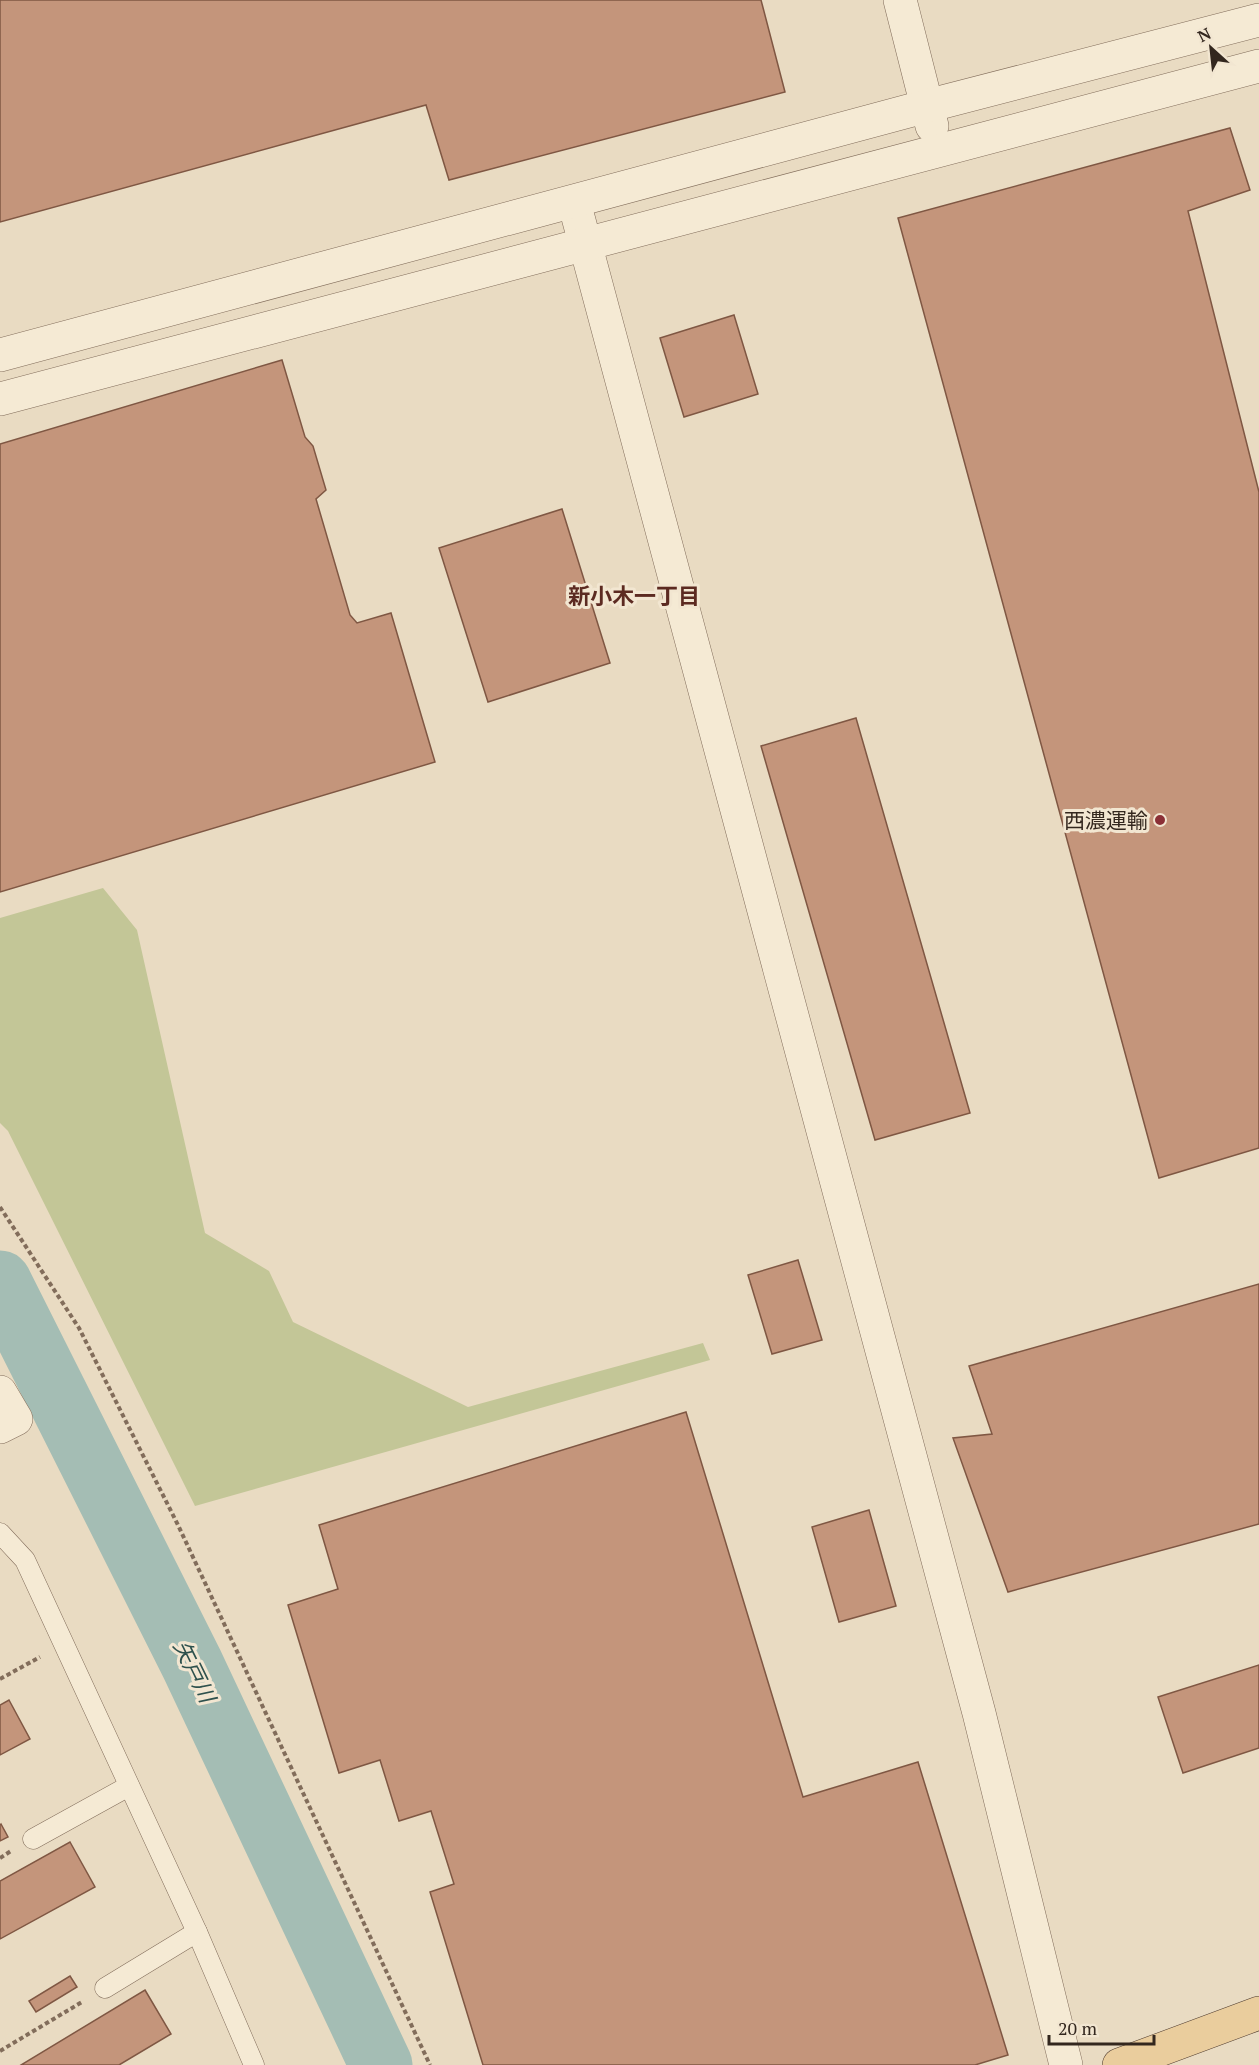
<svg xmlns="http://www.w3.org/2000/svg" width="1259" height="2065" viewBox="0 0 1259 2065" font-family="'PT Serif','Noto Sans JP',serif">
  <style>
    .green { fill: #c3c697 }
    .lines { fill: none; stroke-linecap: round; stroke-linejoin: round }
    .river { stroke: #a4bdb4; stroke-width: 63 }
    .building { fill: #c4957b; stroke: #7f5743; stroke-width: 1.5 }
    .service-casing { stroke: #826d5b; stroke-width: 21 }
    .minor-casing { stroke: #826d5b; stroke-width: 34 }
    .tertiary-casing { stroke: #826d5b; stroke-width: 34 }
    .primary-casing { stroke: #503c2f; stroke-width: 34 }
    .path { stroke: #826d5b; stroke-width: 4; stroke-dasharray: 4.5 3; stroke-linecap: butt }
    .service { stroke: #f5ead4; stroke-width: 20 }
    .minor { stroke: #f5ead4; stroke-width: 33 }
    .tertiary { stroke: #f5ead4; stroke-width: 33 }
    .primary { stroke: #eacd9d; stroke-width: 33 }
    .poi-dot { fill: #8b3036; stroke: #f2e6d1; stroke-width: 2 }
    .labels { text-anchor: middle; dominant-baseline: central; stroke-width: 6; stroke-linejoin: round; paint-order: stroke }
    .poi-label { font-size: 21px; fill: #33271e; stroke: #f2e6d1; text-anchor: end }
    .neighbourhood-label { font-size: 22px; font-weight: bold; fill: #5c2a21; stroke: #f2e6d1 }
    .water-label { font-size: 22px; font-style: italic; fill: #2e514d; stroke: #f2e6d1 }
  </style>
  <rect width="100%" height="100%" fill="#e9dbc2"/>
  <path class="green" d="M103,888L137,930L205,1233L269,1271L293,1322L468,1407L703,1343L710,1360L195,1506L8,1131L0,1123V918Z"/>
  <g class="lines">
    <path class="river" d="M0,1282L192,1664L381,2065"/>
  </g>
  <g class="building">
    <path d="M0,0H761L785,92L449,180L426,105L0,222Z"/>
    <path d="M1230,128L1250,190L1188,211L1259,492V1148L1159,1178L898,218Z"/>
    <path d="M734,315L758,394L684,417L660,338Z"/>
    <path d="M282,360L305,437L313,446L326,490L316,499L350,615L357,623L391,613L435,762L0,892V444Z"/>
    <path d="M562,509L610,663L488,702L439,548Z"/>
    <path d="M856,718L970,1113L875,1140L761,746Z"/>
    <path d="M798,1260L822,1340L772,1354L748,1275Z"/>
    <path d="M1259,1284V1524L1008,1592L953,1438L992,1434L969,1366Z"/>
    <path d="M686,1412L803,1797L918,1762L1008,2055L975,2065H483L430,1892L454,1884L431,1811L399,1821L380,1760L339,1773L288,1605L338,1589L319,1525Z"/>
    <path d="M869,1510L896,1606L839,1622L812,1527Z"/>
    <path d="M1259,1665V1748L1183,1773L1158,1697Z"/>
    <path d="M9,1700L30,1739L0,1755V1705Z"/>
    <path d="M1,1824L8,1837L0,1841V1825Z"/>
    <path d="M70,1842L95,1887L0,1939V1881Z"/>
    <path d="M70,1976L77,1987L36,2012L29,2001Z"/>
    <path d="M145,1990L171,2034L119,2065H21Z"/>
  </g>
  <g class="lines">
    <g class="service-casing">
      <g id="service">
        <path d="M0,1533L25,1560L197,1932L254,2065"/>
        <path d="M33,1839L129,1786"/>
        <path d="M105,1988L197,1932"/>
      </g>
    </g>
    <g class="minor-casing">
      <path id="minor" d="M0,1392L16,1419L0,1427"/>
    </g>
    <g class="tertiary-casing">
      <g id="tertiary">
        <path d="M900,0L932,126"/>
        <path d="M574,202L979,1713L1066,2065"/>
        <path d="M0,355L927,106L1259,20"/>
        <path d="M0,399L1259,66"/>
      </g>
    </g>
    <g class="primary-casing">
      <path id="primary" d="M1119,2065L1259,2013"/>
    </g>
    <g class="path">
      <path d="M0,1207L79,1328L178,1525L430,2065"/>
      <path d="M0,1679L40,1657"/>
      <path d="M0,1858L11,1851"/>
      <path d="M0,2051L82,2002"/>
    </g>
    <use href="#service" class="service"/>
    <use href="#minor" class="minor"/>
    <use href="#tertiary" class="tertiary"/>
    <use href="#primary" class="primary"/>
  </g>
  <circle class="poi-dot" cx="1160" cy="820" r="6"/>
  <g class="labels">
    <g class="poi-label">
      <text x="1148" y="820">西濃運輸</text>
    </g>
    <g class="neighbourhood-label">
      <text x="634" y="595">新小木一丁目</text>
    </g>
    <g class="water-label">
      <text transform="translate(195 1671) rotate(64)">矢戸川</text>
    </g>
  </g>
  <g transform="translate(1211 48) rotate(333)" stroke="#f2e6d1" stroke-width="4.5" paint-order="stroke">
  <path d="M0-4.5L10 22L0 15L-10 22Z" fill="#33271e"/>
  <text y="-9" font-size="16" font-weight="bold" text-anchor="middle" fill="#33271e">N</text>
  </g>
  <path d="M1049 2035v9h105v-9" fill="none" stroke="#33271e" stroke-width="3"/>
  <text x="1058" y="2035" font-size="18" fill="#33271e" stroke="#f2e6d1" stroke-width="4.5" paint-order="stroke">20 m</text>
</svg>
